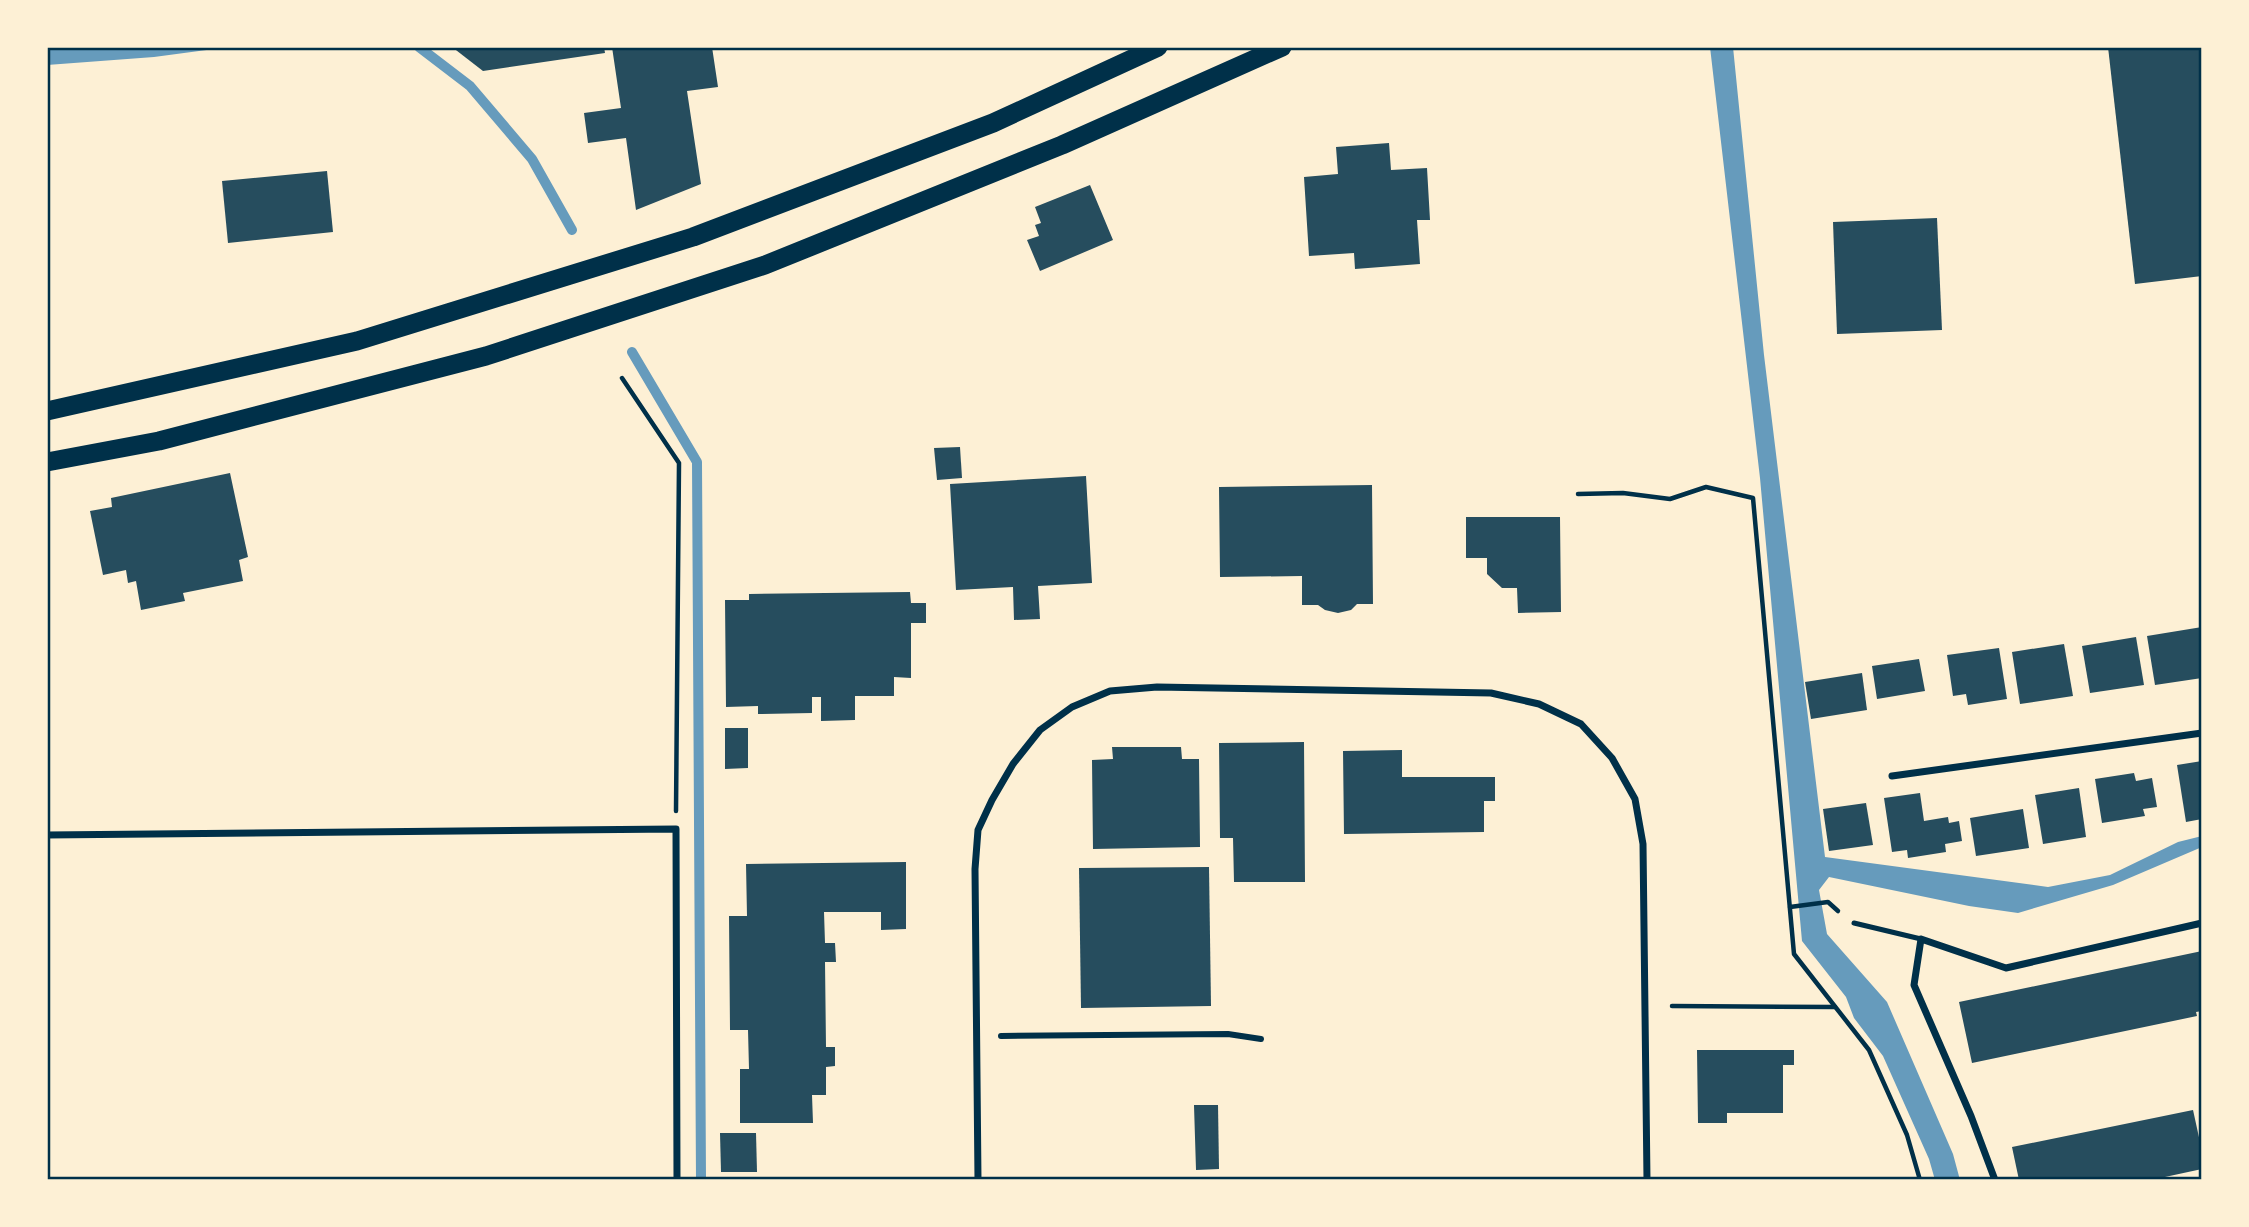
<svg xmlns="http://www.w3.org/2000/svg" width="2249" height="1227" viewBox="0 0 2249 1227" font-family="Karla,sans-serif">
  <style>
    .water { fill: #669bbc }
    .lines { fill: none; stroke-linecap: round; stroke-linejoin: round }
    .stream { stroke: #669bbc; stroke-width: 10 }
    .building { fill: #264d5e }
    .path { stroke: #003049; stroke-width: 4.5 }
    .service { stroke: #003049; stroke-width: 5 }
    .pedestrian { stroke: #003049; stroke-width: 6 }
    .minor { stroke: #003049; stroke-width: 7 }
    .trunk { stroke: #003049; stroke-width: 19 }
    .neatline { fill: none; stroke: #003049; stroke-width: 2.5 }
  </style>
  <rect width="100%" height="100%" fill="#fdf0d5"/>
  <g class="water">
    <path d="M47,47H229L154,57L47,65Z"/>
    <path d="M1710,47H1733L1764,355L1825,857L2048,887L2110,875L2178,842L2202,836V847L2113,885L2018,913L1969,906L1829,877L1819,890L1827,934L1887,1002L1953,1154L1960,1180H1935L1929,1159L1883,1056L1854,1018L1846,997L1802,941L1760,478Z"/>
  </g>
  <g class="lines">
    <g class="stream">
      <path d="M419,47L470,86L532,159L572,230"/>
      <path d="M632,352L697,462L701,1180"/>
    </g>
  </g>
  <g class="building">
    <path d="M452,47H604L605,53L483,71Z"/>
    <path d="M612,47H712L718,87L687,91L701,184L636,210L626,138L588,143L584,113L621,108Z"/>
    <path d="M2108,47H2200L2202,65V276L2135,284Z"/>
    <path d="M1389,143L1391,170L1427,168L1430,220H1417L1420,264L1355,269L1354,253L1309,256L1304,177L1338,174L1336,147Z"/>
    <path d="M327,171L333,232L228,243L222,181Z"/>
    <path d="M1090,185L1113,240L1040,271L1027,240L1039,236L1035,225L1041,223L1035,207Z"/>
    <path d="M1937,218L1942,330L1837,334L1833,222Z"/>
    <path d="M960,447L962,478L937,480L934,448Z"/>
    <path d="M230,473L248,557L239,560L243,581L183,593L185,601L141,610L136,581L128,583L126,570L103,575L90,511L112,507L111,498Z"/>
    <path d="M1086,476L1092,583L1038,586L1040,619L1014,620L1013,587L956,590L950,484Z"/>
    <path d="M1372,485L1373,604H1357L1351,610L1338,613L1325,610L1318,605H1302V576L1220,577L1219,487Z"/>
    <path d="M1466,517H1560L1561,612L1518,613L1517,588H1502L1487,574V558H1466Z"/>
    <path d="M910,592L911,603H926V623H911V678L894,677V696H855V720L821,721V697H812V713L758,714V706L726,707L725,600H749V594Z"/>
    <path d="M2202,627V678L2155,685L2147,636Z"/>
    <path d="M2136,637L2144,685L2090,693L2082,646Z"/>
    <path d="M2064,644L2073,696L2020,704L2012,652Z"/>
    <path d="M1999,648L2007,699L1968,705L1966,694L1953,696L1947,655Z"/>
    <path d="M1919,659L1925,691L1877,699L1872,666Z"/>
    <path d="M1862,673L1867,710L1811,719L1805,682Z"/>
    <path d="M725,728H748V768L725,769Z"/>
    <path d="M1304,742L1305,882H1234L1233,838H1220L1219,743Z"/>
    <path d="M1112,747H1181L1182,759H1199L1200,847L1093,849L1092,760L1113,759Z"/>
    <path d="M1402,750V777H1495V801H1484V832L1344,834L1343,751Z"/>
    <path d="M2202,761V819L2186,822L2177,765Z"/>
    <path d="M2134,773L2136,781L2152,778L2157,807L2143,809L2145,816L2102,823L2095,779Z"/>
    <path d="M2079,788L2086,837L2043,844L2035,795Z"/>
    <path d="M1920,793L1924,821L1948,817L1949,823L1959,821L1962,841L1945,844L1946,852L1908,858L1907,850L1892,852L1884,798Z"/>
    <path d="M1866,803L1873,845L1829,851L1823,809Z"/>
    <path d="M2023,809L2029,848L1976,856L1970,818Z"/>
    <path d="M906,862V929L881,930V912H824L825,943H835L836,962H825L826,1047H835V1066L826,1067V1095H812L813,1123H740V1069H749L748,1030H730L729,916H747L746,864Z"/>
    <path d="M1209,867L1211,1006L1081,1008L1079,868Z"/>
    <path d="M2202,951V1011L2196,1012L2197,1016L1972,1063L1959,1002Z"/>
    <path d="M1697,1050H1794V1065H1783V1113H1727V1123H1698Z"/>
    <path d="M1194,1105H1218L1219,1169L1196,1170Z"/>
    <path d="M2193,1110L2202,1151V1169L2151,1180H2019L2012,1147Z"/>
    <path d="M720,1133H756L757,1172H721Z"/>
  </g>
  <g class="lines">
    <g class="path">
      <path d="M622,378L679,463L676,811"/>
      <path d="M1578,494L1623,493L1670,499L1706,487L1753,498L1794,954L1869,1050L1907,1135L1920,1180"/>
      <path d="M1790,907L1828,902L1838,911"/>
      <path d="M1672,1006L1835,1007"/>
    </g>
    <path class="service" d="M1854,923L1921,939"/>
    <path class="pedestrian" d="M1001,1036L1228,1034L1261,1039"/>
    <g class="minor">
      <path d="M1892,776L2202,733"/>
      <path d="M47,835L676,829L677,1180"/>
      <path d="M978,1180L975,869L978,830L992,800L1013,764L1040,730L1072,707L1110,691L1157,687L1491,693L1539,704L1581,724L1612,758L1635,799L1643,844L1647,1180"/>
      <path d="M1995,1180L1971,1116L1914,985L1921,939L2006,968L2202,923"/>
    </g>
    <g class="trunk">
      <path d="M47,411L357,341L693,237L993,123L1158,47"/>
      <path d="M47,462L159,441L486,356L765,265L1062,145L1282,47"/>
    </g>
  </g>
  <rect width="2249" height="1227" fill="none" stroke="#fdf0d5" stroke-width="98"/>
  <rect x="49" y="49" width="2151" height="1129" class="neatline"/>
</svg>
